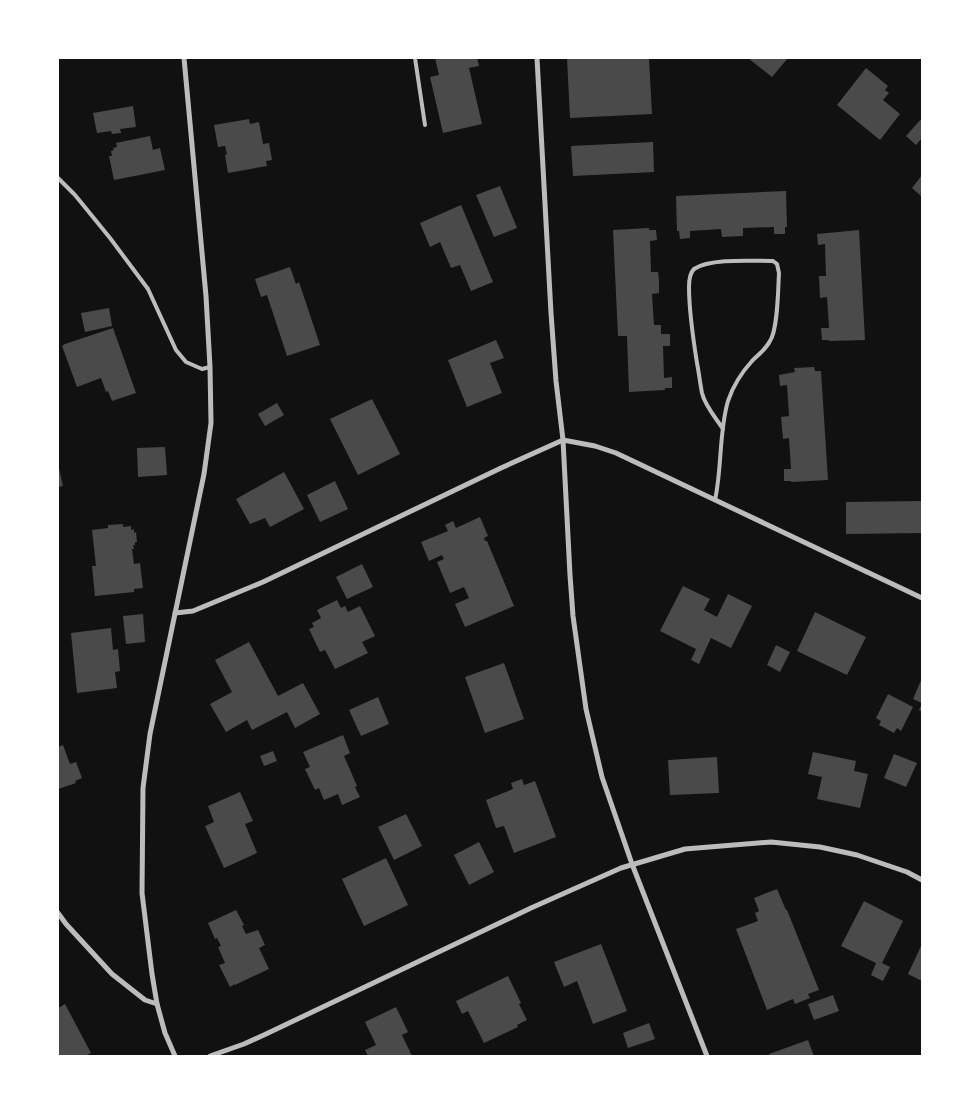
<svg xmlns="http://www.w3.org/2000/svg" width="980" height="1114" viewBox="0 0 980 1114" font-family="'Titillium Web',sans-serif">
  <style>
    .building { fill: #4a4a4a }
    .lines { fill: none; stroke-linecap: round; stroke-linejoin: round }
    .service { stroke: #bcbcbc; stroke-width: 4 }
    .minor { stroke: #bcbcbc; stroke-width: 5 }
  </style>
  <rect width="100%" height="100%" fill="#111"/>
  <g class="building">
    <path d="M435,58H477L479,66L469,68L482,124L443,133L430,77L439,75Z"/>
    <path d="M567,58H649L652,114L570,118Z"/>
    <path d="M748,58H788L772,77Z"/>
    <path d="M866,68L888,86L885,90L889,93L883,100L900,114L880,140L837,105Z"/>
    <path d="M133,106L136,127L120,129L121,133L112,134L111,131L97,133L93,113Z"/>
    <path d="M922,118V138L916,145L906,136Z"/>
    <path d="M249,119L250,124L259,122L263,144L269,143L272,160L266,161L267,166L228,173L225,155L227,154L225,146L218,147L214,125Z"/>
    <path d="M150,136L153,150L160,148L165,170L114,180L109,156H112L111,151L114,150L113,148L117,147L116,143Z"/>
    <path d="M653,142L654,172L573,176L571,146Z"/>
    <path d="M922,175V197L912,188Z"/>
    <path d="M500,186L517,228L494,237L476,195Z"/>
    <path d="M786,191L787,227H785V234H774V227L743,228V236L722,237L721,229L690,231V238L680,239L679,231H677L676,196Z"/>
    <path d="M461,205L493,282L471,291L460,265L451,268L440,242L430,247L420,223Z"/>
    <path d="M649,228V230H656L657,240L650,241L651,272H658L659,281V293L652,294L654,325H661V334H670V346H663L664,378L672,377V388H665V390L629,392L627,336H618L613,230Z"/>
    <path d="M859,230L865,340L829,341V340H822L821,328H829L827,297L820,298L819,276H826L825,244L818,245L817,234Z"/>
    <path d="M290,267L296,284L299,282L320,345L287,356L267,295L261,297L255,279Z"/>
    <path d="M109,308L112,326L85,332L81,313Z"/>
    <path d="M113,328L136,393L112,401L108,391L106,392L101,378L77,387L62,346L65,344Z"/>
    <path d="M496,340L504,358L490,363L502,393L467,407L448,360Z"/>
    <path d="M814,367L815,371H821L828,480L791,482V481H784V469H791L789,438L783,439L781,417L789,416L787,385L780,386L779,375L795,372L794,368Z"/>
    <path d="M372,399L400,454L358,475L330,419Z"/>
    <path d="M277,403L284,415L265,426L258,414Z"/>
    <path d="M165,447L167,475L138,477L137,448Z"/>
    <path d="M58,464L63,486L58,487Z"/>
    <path d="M284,472L304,509L270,527L265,518L250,524L236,499Z"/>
    <path d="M335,481L348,509L320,522L307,495Z"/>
    <path d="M922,501V533L846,534V502Z"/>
    <path d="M480,517L488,536L484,538L485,541H487L514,606L465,627L455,604L469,598L464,587L450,593L437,562L444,559L442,555L429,561L421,542L448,531L445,525L453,521L456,528Z"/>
    <path d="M123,524V527L131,526V530L134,529V533L136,532L137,542H135V545H133L134,549H132L134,564L140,563L143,588L134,589V592L95,596L92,566H96L92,530L108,528V525Z"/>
    <path d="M362,564L373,587L347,599L336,577Z"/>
    <path d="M683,586L710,599L704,610L717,617L728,594L752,606L731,648L711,638L699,664L691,660L696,649L660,631Z"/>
    <path d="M337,600L341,608L345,606L348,612L360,606L375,636L362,642L368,653L335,669L325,650L320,652L309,629L314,627L312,623L321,618L317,610Z"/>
    <path d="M815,612L866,637L847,675L797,651Z"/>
    <path d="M143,614L145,642L126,644L123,616Z"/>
    <path d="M111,628L113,650L118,649L120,671L115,672L117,688L77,693L71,633Z"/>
    <path d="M249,642L278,696L303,683L320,714L295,728L287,712L252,730L247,720L226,732L210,704L232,692L215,660Z"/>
    <path d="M776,645L790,652L780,672L767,665Z"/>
    <path d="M504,663L524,719L485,733L465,677Z"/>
    <path d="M922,678V712L919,710L922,703L913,699Z"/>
    <path d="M888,694L913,707L901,731L897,728L894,733L879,725L881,721L876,718Z"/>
    <path d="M378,697L389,724L361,736L349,710Z"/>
    <path d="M343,735L350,753L344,756L357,786L355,787L360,797L342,805L338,794L324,800L319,788L315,790L305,769L310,767L303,752Z"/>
    <path d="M63,745L70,764L76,762L82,778L75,781L76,783L58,789V747Z"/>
    <path d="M273,751L277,761L264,766L260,756Z"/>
    <path d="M813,752L856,761L854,771L868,774L860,808L817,799L822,777L808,774Z"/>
    <path d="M894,754L917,763L906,787L884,778Z"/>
    <path d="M717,757L719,793L670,795L668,760Z"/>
    <path d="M522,779L524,785L535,781L556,837L514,853L504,826L496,828L486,800L513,789L511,783Z"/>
    <path d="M240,792L253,821L245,824L257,853L224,868L205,826L214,822L208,806Z"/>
    <path d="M406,814L422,846L394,860L378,827Z"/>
    <path d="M479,842L494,872L469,885L454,855Z"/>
    <path d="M386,858L408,905L364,926L342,879Z"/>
    <path d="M777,889L786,910H787L819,990L808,994L810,998L795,1004L793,999L767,1010L736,929L758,921L755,913L759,911L754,898Z"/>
    <path d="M864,901L903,921L882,963L890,967L883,981L871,975L876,963L841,946Z"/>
    <path d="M236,910L244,925L242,926L246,934L258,930L265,945L259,948L269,969L235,985V984L230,987L219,965L225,963L218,947L221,946L217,938L215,939L208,923Z"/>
    <path d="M601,944L627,1011L593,1024L577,981L564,987L554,962Z"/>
    <path d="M922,944V981L908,974Z"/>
    <path d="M508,976L521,1003L519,1004L527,1020L517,1025L518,1027L484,1043L468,1011L462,1014L456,1001Z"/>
    <path d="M833,995L839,1011L814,1020L808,1004Z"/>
    <path d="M65,1004L91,1053L85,1056H58V1008Z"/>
    <path d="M396,1007L408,1032L402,1035L412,1056H368L365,1050L376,1045L365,1022Z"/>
    <path d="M649,1023L655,1039L628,1048L623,1033Z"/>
    <path d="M808,1040L814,1056H770L769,1054Z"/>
  </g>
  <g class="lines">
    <g class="service">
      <path d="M415,58L425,125"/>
      <path d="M58,178L75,195L110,238L148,289L176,350L186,362L202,369L210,367"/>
      <path d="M715,500C722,468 719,431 728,401C733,386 742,372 752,361C758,355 766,349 770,341C778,329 778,289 779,273L777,264L773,261C753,261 710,258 694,269C690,273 689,281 689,287C689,312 693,338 697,363C699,373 700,383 702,393C705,406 716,418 723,429"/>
    </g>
    <g class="minor">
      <path d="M537,58L551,313L556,381L563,440L570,575L573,616L586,709L602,777L632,864L707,1056"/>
      <path d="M175,613L193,611L263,582L501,468L563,440L595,446L616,453L922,598"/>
      <path d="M58,913L66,924L112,974L145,1000L157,1004L165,1033L175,1056"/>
      <path d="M157,1004L152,974L142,893L143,788L150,734L204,474L211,423L210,367L206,296L184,58"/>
      <path d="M210,1056L244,1044L266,1034L531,908L621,868L685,849L771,842L820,847L857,855L907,872L922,880"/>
    </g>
  </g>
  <rect width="980" height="1114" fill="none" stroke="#ffffff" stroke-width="118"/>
</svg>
